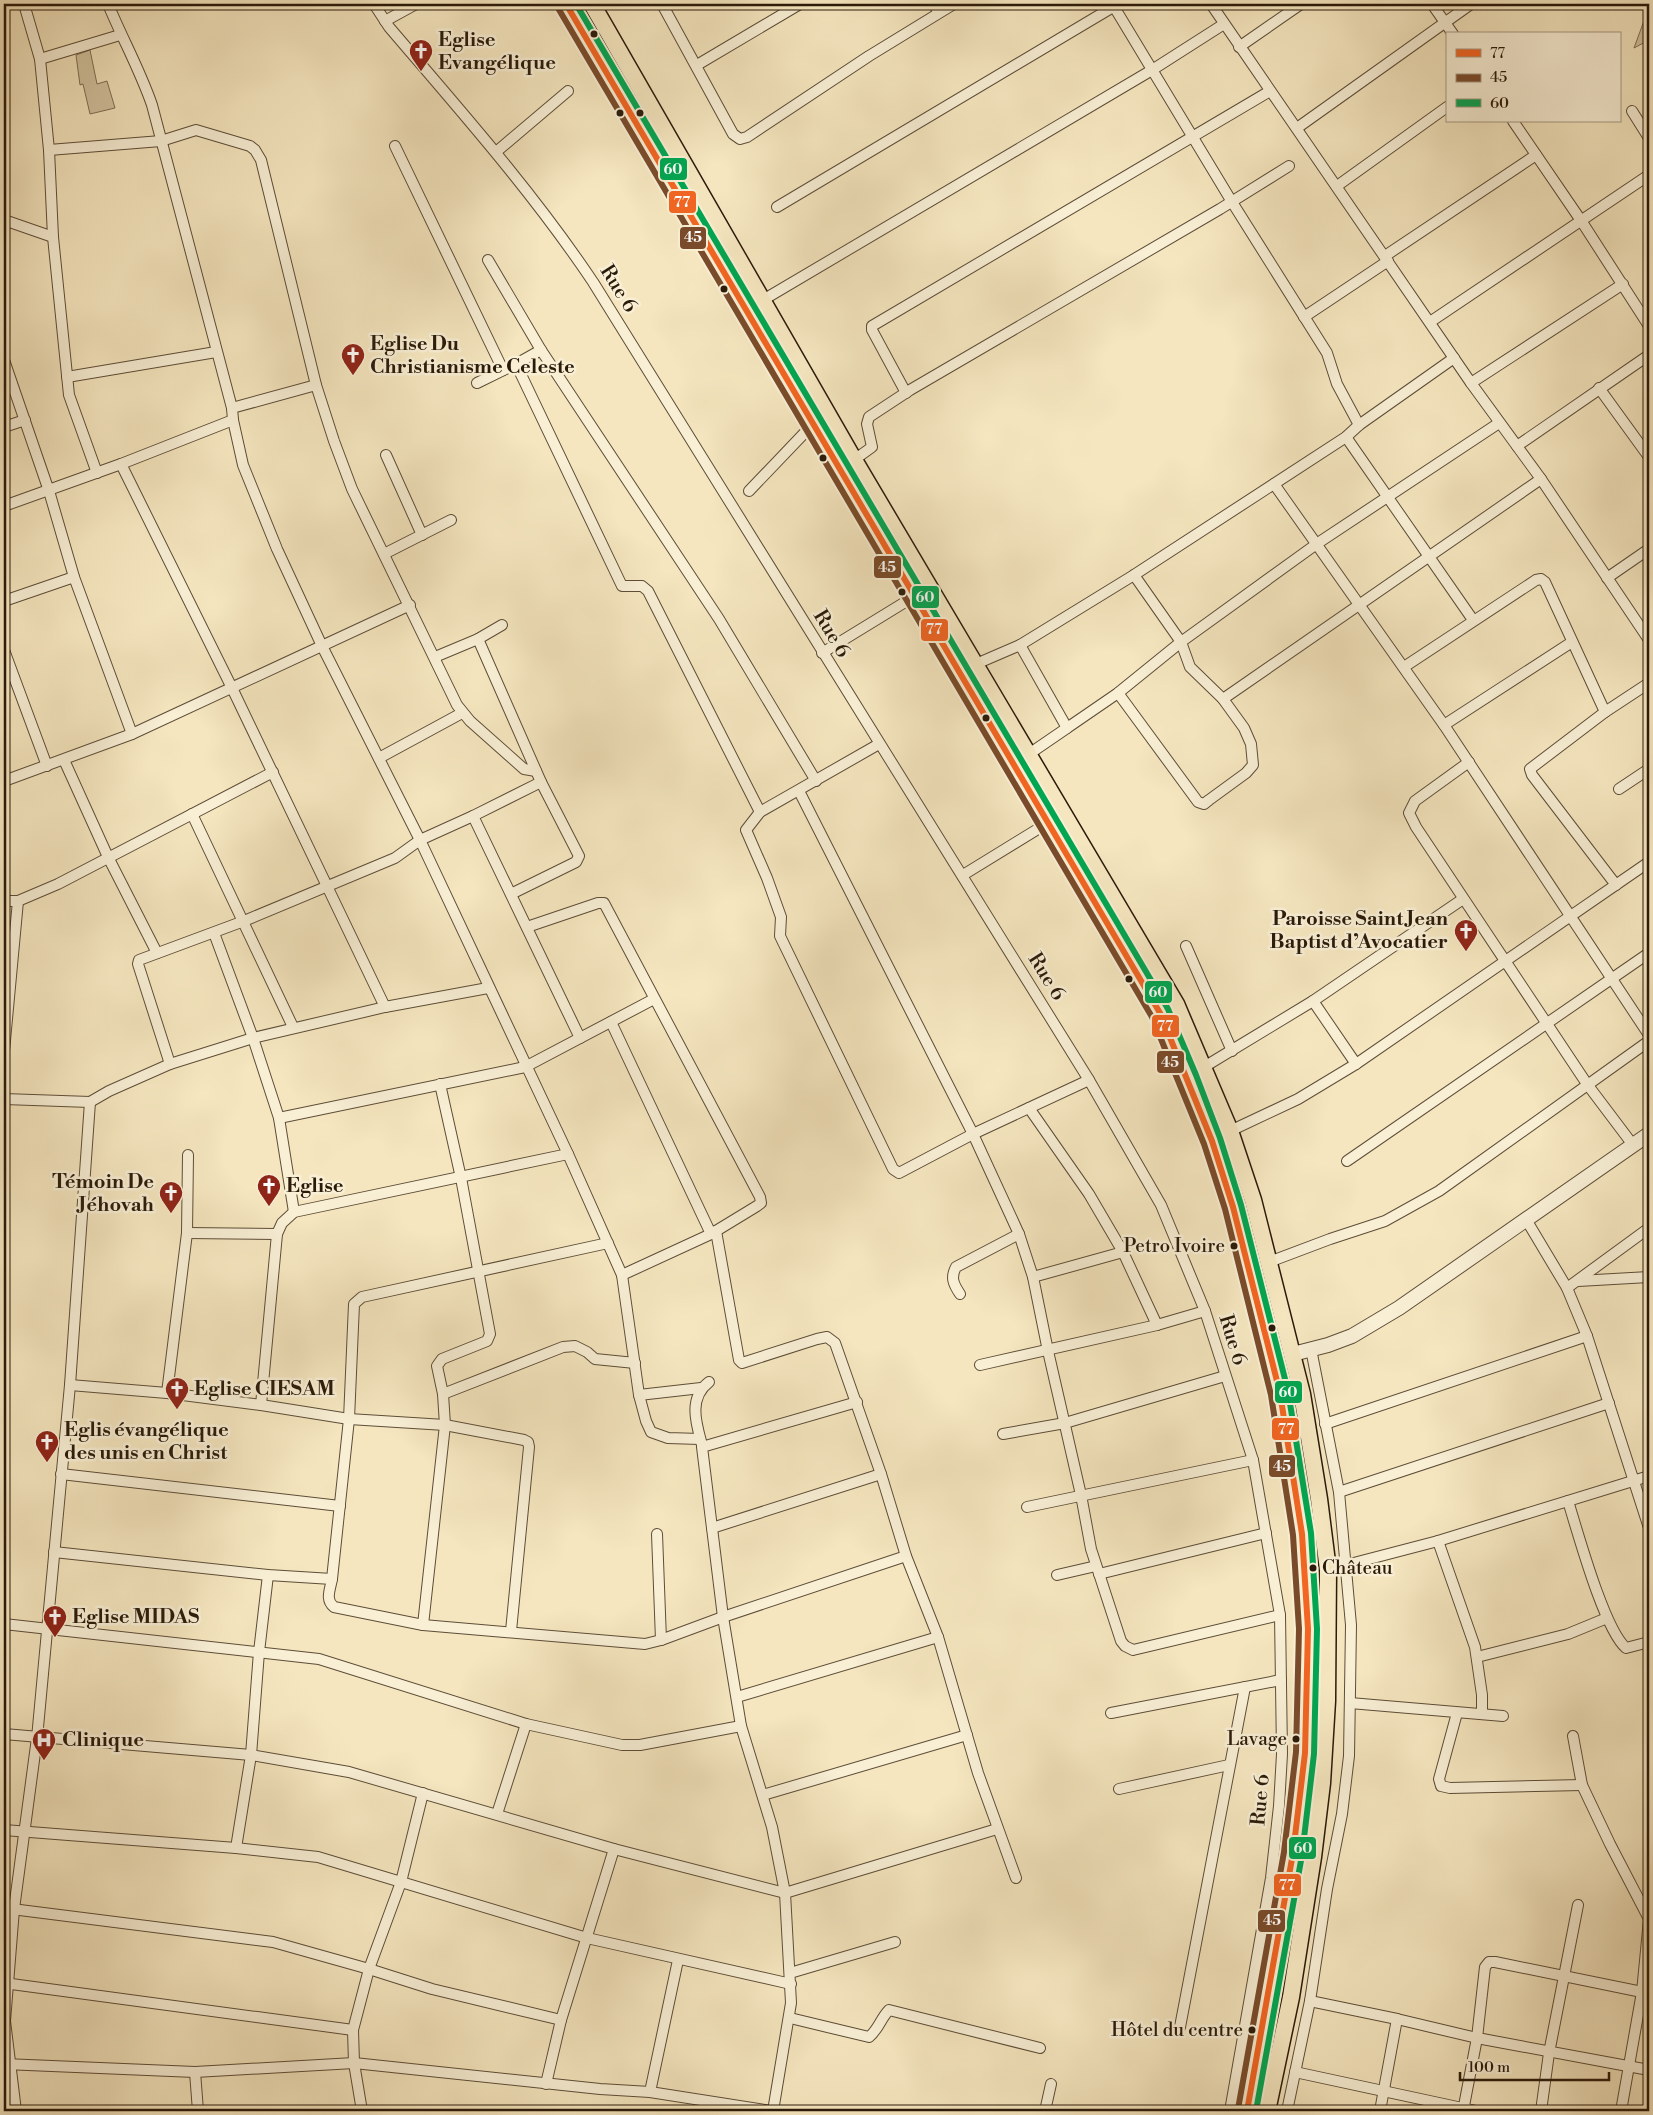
<svg xmlns="http://www.w3.org/2000/svg" width="1653" height="2115" viewBox="0 0 1653 2115" font-family="'Libre Bodoni',serif">
  <style>
    .green { fill: #d2c3a0; stroke: #7e6e55 }
    .lines { fill: none; stroke-linecap: round; stroke-linejoin: round }
    .minor-casing { stroke: #5d4d37; stroke-width: 12 }
    .tertiary-casing { stroke: #5d4d37; stroke-width: 16 }
    .primary-casing { stroke: #2a1a0a; stroke-width: 19 }
    .minor { stroke: #f8efd5; stroke-width: 10 }
    .tertiary { stroke: #f8efd5; stroke-width: 14 }
    .primary { stroke: #f5e6bf; stroke-width: 16 }
    .bus-1-casing { stroke: #f8efd5; stroke-width: 10 }
    .bus-2-casing { stroke: #f8efd5; stroke-width: 10 }
    .bus-3-casing { stroke: #f8efd5; stroke-width: 10 }
    .bus-1 { stroke: #f26522; stroke-width: 6 }
    .bus-2 { stroke: #7a4b2a; stroke-width: 6 }
    .bus-3 { stroke: #00a651; stroke-width: 6 }
    .bus-dot { fill: #2a1a0a; stroke: #f8efd5; stroke-width: 2 }
    .labels { text-anchor: middle; dominant-baseline: central; stroke-width: 5; stroke-linejoin: round; paint-order: stroke }
    .bus-label { font-size: 19px; fill: #2a1a0a; stroke: #f8efd5; text-anchor: end }
    .poi-label { font-size: 20px; font-weight: bold; fill: #2a1a0a; stroke: #f8efd5; text-anchor: start }
    .street-label { font-size: 20px; fill: #2a1a0a; stroke: #f8efd5 }
    .line-badge { stroke: #f8efd5; stroke-width: 2 }
    .badge-label { font-size: 14px; text-anchor: middle; font-weight: bold; fill: #fff }
  </style>
  <rect width="100%" height="100%" fill="#f5e6bf"/>
  <filter id="stains"><feTurbulence type="fractalNoise" baseFrequency=".004" numOctaves="4"/><feColorMatrix values="0 0 0 0 .2 0 0 0 0 .09 0 0 0 0 .02 0 0 0 .5 -.17"/></filter>
  <radialGradient id="worn" r=".72"><stop offset=".6" stop-color="#630" stop-opacity="0"/><stop offset="1" stop-color="#630" stop-opacity=".3"/></radialGradient>
  <g class="green">
    <path d="M1649,7V40L1634,48Z"/>
    <path d="M90,50L97,84L107,81L115,108L90,114L83,84L80,85L76,55Z"/>
  </g>
  <g class="lines">
    <g class="minor-casing">
      <g id="minor">
        <path d="M24,4L40,59L49,150L53,237L69,395L97,473"/>
        <path d="M108,4C122,38 140,70 152,105L232,408"/>
        <path d="M374,4L389,27C459,109 532,191 593,282L1089,1080L1161,1205L1205,1311L1253,1460L1280,1615L1282,1754L1279,1806L1271,1878L1230,2111"/>
        <path d="M662,4L733,134L740,139L747,137L869,56L954,4"/>
        <path d="M933,4L939,12"/>
        <path d="M1211,4L1471,383L1541,479L1649,640"/>
        <path d="M1432,4L1453,34"/>
        <path d="M385,21L416,4"/>
        <path d="M1239,47L1301,4"/>
        <path d="M40,59L120,35"/>
        <path d="M697,65L800,4"/>
        <path d="M1632,111L1649,138"/>
        <path d="M1513,121L1582,222L1649,326"/>
        <path d="M1297,128L1471,4"/>
        <path d="M395,146L503,370"/>
        <path d="M49,150L161,141L196,130L250,146L255,150L261,160L316,385L334,441L352,489L457,705L470,721L524,769L536,771"/>
        <path d="M496,152L568,91"/>
        <path d="M1337,186L1447,107"/>
        <path d="M777,207L1113,7L1116,10L1232,202L1327,353L1337,384L1359,425"/>
        <path d="M4,220L53,237"/>
        <path d="M1385,256L1536,155"/>
        <path d="M488,260L541,350L719,619L816,781"/>
        <path d="M763,300L1152,70L1224,24"/>
        <path d="M1304,317L1388,261"/>
        <path d="M1430,322L1649,175"/>
        <path d="M4,360L49,491L74,577L132,734"/>
        <path d="M516,364L622,586H642L648,591L760,812"/>
        <path d="M67,377L216,352"/>
        <path d="M477,383L516,364L541,350"/>
        <path d="M1471,383L1623,284"/>
        <path d="M1599,388L1649,457"/>
        <path d="M906,393L872,330V326L1270,91"/>
        <path d="M233,420L243,465L277,549L322,646L420,840L568,1154L622,1275L639,1395L646,1421L651,1432L668,1438L700,1439"/>
        <path d="M4,427L25,420"/>
        <path d="M1346,437L1473,620"/>
        <path d="M1517,446L1649,355"/>
        <path d="M386,455L422,535"/>
        <path d="M854,460L872,447L867,424L869,417L910,390L1220,209L1289,166"/>
        <path d="M121,464L232,688L385,1007"/>
        <path d="M1274,484L1444,725L1649,1035"/>
        <path d="M749,491L813,424"/>
        <path d="M4,506L121,464L233,420L232,408L316,385"/>
        <path d="M384,554L451,520"/>
        <path d="M1607,578L1649,549"/>
        <path d="M4,601L74,577"/>
        <path d="M1020,645L1067,728L1029,754"/>
        <path d="M4,650L47,766"/>
        <path d="M822,653L915,596"/>
        <path d="M435,657L478,639L502,625"/>
        <path d="M976,664L1020,645L1134,575L1346,437L1359,425L1454,358"/>
        <path d="M1404,667L1536,580L1541,579L1545,582L1605,712"/>
        <path d="M1118,693L1198,802L1204,804L1209,800L1246,773L1253,765L1251,744L1244,728L1223,699L1190,667L1181,642L1134,575"/>
        <path d="M1223,699L1541,479"/>
        <path d="M1444,725L1572,642"/>
        <path d="M1067,728L1118,693L1181,642L1318,543L1499,423"/>
        <path d="M879,744L760,812L746,830L767,878L781,917L780,936L893,1169L899,1173L973,1134L1089,1080"/>
        <path d="M379,758L462,713"/>
        <path d="M64,760L108,857L157,953"/>
        <path d="M1469,762L1415,801L1409,813L1416,827L1587,1084L1633,1145"/>
        <path d="M4,781L132,734L410,605"/>
        <path d="M1619,789L1649,769"/>
        <path d="M799,791L973,1134L1019,1234L1033,1277L1048,1351L1081,1495L1091,1549L1121,1641L1125,1646L1133,1650L1280,1615"/>
        <path d="M192,814L293,1027"/>
        <path d="M473,816L580,1038"/>
        <path d="M963,875L1064,813"/>
        <path d="M1616,885L1532,775L1530,769L1605,712L1649,683"/>
        <path d="M511,894L576,862L579,856L541,782"/>
        <path d="M4,901H18L4,1051"/>
        <path d="M18,901L58,884L273,772"/>
        <path d="M527,927L598,903H604L760,1197L761,1203L757,1206L711,1234L611,1022"/>
        <path d="M214,933L253,1038L279,1118L294,1212"/>
        <path d="M1186,946L1232,1051"/>
        <path d="M1313,1001L1356,1064"/>
        <path d="M170,1064L138,964L139,960L244,921L395,858L420,840L473,816L541,782L478,639"/>
        <path d="M1204,1067L1313,1001L1463,899"/>
        <path d="M4,1099L90,1102L109,1091L170,1064L253,1038L385,1007L488,988"/>
        <path d="M1029,1108L1089,1194L1123,1252"/>
        <path d="M279,1118L525,1067L654,999"/>
        <path d="M1230,1131L1298,1099L1356,1064L1649,862"/>
        <path d="M1347,1161L1649,953"/>
        <path d="M1527,1221L1567,1288L1587,1336L1649,1528"/>
        <path d="M716,1231L739,1360L742,1363L817,1339L827,1337L835,1343L881,1474L906,1556L938,1637L978,1773L1016,1878"/>
        <path d="M187,1233L277,1234"/>
        <path d="M608,1243L362,1297L354,1304L349,1419L332,1579C330,1590 325,1600 334,1607L423,1625L645,1644L661,1640L723,1617L906,1556"/>
        <path d="M1269,1262L1330,1239L1385,1221L1439,1191L1649,1041"/>
        <path d="M622,1275L711,1234"/>
        <path d="M1033,1277L1123,1252L1157,1325"/>
        <path d="M1578,1281L1649,1277"/>
        <path d="M1567,1288L1649,1228"/>
        <path d="M960,1294C954,1285 950,1278 956,1267L1019,1234"/>
        <path d="M980,1365L1157,1325L1205,1311"/>
        <path d="M70,1385L167,1393L261,1405"/>
        <path d="M167,1393L187,1233L188,1155"/>
        <path d="M443,1394L563,1347L575,1346L587,1352L595,1359L635,1363"/>
        <path d="M639,1395L701,1388"/>
        <path d="M1325,1424L1587,1336"/>
        <path d="M1003,1434L1065,1423L1225,1376"/>
        <path d="M702,1445C696,1423 688,1398 709,1382"/>
        <path d="M61,1474L340,1506"/>
        <path d="M1339,1492L1609,1403"/>
        <path d="M1568,1501C1578,1533 1604,1629 1626,1648L1649,1642"/>
        <path d="M1027,1507L1253,1460"/>
        <path d="M712,1528L881,1474"/>
        <path d="M657,1534L661,1640"/>
        <path d="M1438,1541L1475,1647L1482,1695V1714"/>
        <path d="M54,1552L268,1575L332,1579"/>
        <path d="M1346,1565L1438,1541L1649,1476"/>
        <path d="M1099,1574L1266,1533"/>
        <path d="M1057,1575L1096,1566"/>
        <path d="M4,1624L319,1659L526,1724L622,1745H640L741,1726"/>
        <path d="M423,1625L445,1425L443,1394L437,1366L442,1359L487,1341L490,1334L461,1178L440,1084"/>
        <path d="M511,1631L529,1447L528,1442L524,1440L445,1425L349,1419L261,1405L277,1234L282,1223L294,1212L568,1154"/>
        <path d="M1477,1657L1568,1634L1607,1618"/>
        <path d="M737,1697L938,1637"/>
        <path d="M1350,1703L1503,1716"/>
        <path d="M1111,1713L1281,1680"/>
        <path d="M1457,1713L1439,1779L1441,1786L1450,1788L1582,1785"/>
        <path d="M4,1734L251,1755L349,1772L614,1849L785,1893L997,1829"/>
        <path d="M1573,1736L1582,1785L1610,1844L1649,1919"/>
        <path d="M1119,1789L1229,1765"/>
        <path d="M763,1795L967,1735"/>
        <path d="M497,1814L526,1724"/>
        <path d="M4,1830L236,1848L318,1857L587,1938L791,1984"/>
        <path d="M236,1848L251,1755L259,1652L268,1575"/>
        <path d="M4,1908L273,1942L369,1969L432,1989L561,2020"/>
        <path d="M790,1973L895,1942"/>
        <path d="M4,1983L353,2030"/>
        <path d="M1310,2001L1397,2019L1477,2038L1649,2070"/>
        <path d="M790,2018L869,2037C878,2030 881,2018 889,2010L1040,2048"/>
        <path d="M1180,2027L1245,1687"/>
        <path d="M4,2064L195,2072L354,2063L600,2089L650,2092L771,2111"/>
        <path d="M195,2072L198,2111"/>
        <path d="M1295,2072L1476,2111"/>
        <path d="M546,2084L561,2020L614,1849"/>
        <path d="M650,2092L678,1960"/>
        <path d="M16,2111L5,2021L14,1909L37,1738L70,1385L90,1102"/>
        <path d="M362,2111L354,2063L353,2030L369,1969L401,1882L423,1793"/>
        <path d="M773,2111L791,2003L785,1893L772,1827L741,1726L723,1617L702,1447L857,1402"/>
        <path d="M1045,2111L1051,2084"/>
        <path d="M1287,2111L1310,2001L1327,1889L1342,1814L1349,1756L1351,1625L1339,1492L1311,1349"/>
        <path d="M1380,2111L1397,2019"/>
        <path d="M1463,2111L1477,2038L1485,1967L1489,1962H1495L1642,1992"/>
        <path d="M1541,2111L1549,2053L1578,1905"/>
        <path d="M1621,2111L1642,1992L1649,1919"/>
      </g>
    </g>
    <g class="tertiary-casing">
      <path id="tertiary" d="M1293,1354L1328,1345L1352,1336L1399,1308L1649,1134"/>
    </g>
    <g class="primary-casing">
      <g id="primary">
        <path d="M566,4L670,183L1049,823L1160,1013L1188,1078L1212,1141L1233,1207L1280,1393L1302,1534L1308,1629L1305,1753L1293,1853L1247,2111"/>
        <path d="M592,4L854,460L1176,1004L1230,1131L1253,1200L1302,1394L1319,1499L1328,1570L1327,1701L1322,1783L1313,1857L1291,1997L1267,2111"/>
      </g>
    </g>
    <use href="#minor" class="minor"/>
    <use href="#tertiary" class="tertiary"/>
    <use href="#primary" class="primary"/>
    <g class="bus-1-casing">
      <path id="bus-1" d="M566,4L1160,1013L1212,1141L1233,1207L1280,1393L1302,1534L1308,1629L1305,1753L1293,1853L1247,2111"/>
    </g>
    <g class="bus-2-casing">
      <path id="bus-2" d="M558,8L1152,1017L1204,1144L1225,1209L1271,1395L1293,1535L1299,1629L1296,1752L1284,1852L1238,2109"/>
    </g>
    <g class="bus-3-casing">
      <path id="bus-3" d="M576,4L1168,1009L1196,1075L1220,1138L1241,1205L1288,1391L1311,1533L1317,1629L1314,1754L1302,1855L1256,2111"/>
    </g>
    <use href="#bus-1" class="bus-1"/>
    <use href="#bus-2" class="bus-2"/>
    <use href="#bus-3" class="bus-3"/>
  </g>
  <defs>
    <g id="church-pin" transform="scale(1.25)"><path d="M0 17L-7.5 6A9.5 9.5 0 1 1 7.5 6Z" fill="#8f2418" stroke="#f8efd5"/><path d="M-1.2-6h2.4v3.5h3.3v2.4h-3.3V6h-2.4V-.1h-3.3v-2.4h3.3Z" fill="#fff"/></g>
    <g id="hospital-pin" transform="scale(1.25)"><path d="M0 17L-7.5 6A9.5 9.5 0 1 1 7.5 6Z" fill="#8f2418" stroke="#f8efd5"/><path d="M-5-5h3v3.5h4V-5h3V5h-3V1.5h-4V5h-3Z" fill="#fff"/></g>
  </defs>
  <g fill-rule="evenodd">
    <use href="#church-pin" x="421" y="51"/>
    <use href="#church-pin" x="353" y="355"/>
    <use href="#church-pin" x="1466" y="931"/>
    <use href="#church-pin" x="269" y="1186"/>
    <use href="#church-pin" x="171" y="1193"/>
    <use href="#church-pin" x="177" y="1389"/>
    <use href="#church-pin" x="47" y="1442"/>
    <use href="#church-pin" x="55" y="1617"/>
    <use href="#hospital-pin" x="44" y="1740"/>
  </g>
  <g class="bus-dot">
    <circle cx="594" cy="34" r="4.5"/>
    <circle cx="620" cy="113" r="4.5"/>
    <circle cx="640" cy="113" r="4.5"/>
    <circle cx="724" cy="289" r="4.5"/>
    <circle cx="823" cy="458" r="4.5"/>
    <circle cx="902" cy="592" r="4.5"/>
    <circle cx="986" cy="718" r="4.5"/>
    <circle cx="1129" cy="979" r="4.5"/>
    <circle cx="1234" cy="1246" r="4.5"/>
    <circle cx="1272" cy="1328" r="4.5"/>
    <circle cx="1313" cy="1568" r="4.5"/>
    <circle cx="1296" cy="1739" r="4.5"/>
    <circle cx="1252" cy="2030" r="4.5"/>
  </g>
  <g class="labels">
    <g class="bus-label">
      <text x="1225" y="1246">Petro Ivoire</text>
      <text x="1322" y="1568" text-anchor="start">Château</text>
      <text x="1287" y="1739">Lavage</text>
      <text x="1243" y="2030">Hôtel du centre</text>
    </g>
    <g class="poi-label">
      <text x="438" y="40">Eglise<tspan x="438" dy="23">Evangélique</tspan></text>
      <text x="370" y="344">Eglise Du<tspan x="370" dy="23">Christianisme Celeste</tspan></text>
      <text x="1448" y="919" text-anchor="end">Paroisse Saint Jean<tspan x="1448" dy="23">Baptist d’Avocatier</tspan></text>
      <text x="154" y="1182" text-anchor="end">Témoin De<tspan x="154" dy="23">Jéhovah</tspan></text>
      <text x="286" y="1186">Eglise</text>
      <text x="194" y="1389">Eglise CIESAM</text>
      <text x="64" y="1430">Eglis évangélique<tspan x="64" dy="23">des unis en Christ</tspan></text>
      <text x="72" y="1617">Eglise MIDAS</text>
      <text x="62" y="1740">Clinique</text>
    </g>
    <g class="street-label">
      <text transform="translate(618 289) rotate(58)">Rue 6</text>
      <text transform="translate(831 634) rotate(59)">Rue 6</text>
      <text transform="translate(1046 977) rotate(58)">Rue 6</text>
      <text transform="translate(1232 1340) rotate(73)">Rue 6</text>
      <text transform="translate(1261 1800) rotate(-85)">Rue 6</text>
    </g>
  </g>
  <g class="line-badge">
    <rect x="659" y="157" width="29" height="24" rx="5" fill="#00a651"/>
    <rect x="668" y="190" width="29" height="24" rx="5" fill="#f26522"/>
    <rect x="679" y="226" width="28" height="24" rx="5" fill="#7a4b2a"/>
    <rect x="873" y="555" width="29" height="24" rx="5" fill="#7a4b2a"/>
    <rect x="911" y="585" width="29" height="24" rx="5" fill="#00a651"/>
    <rect x="920" y="618" width="29" height="24" rx="5" fill="#f26522"/>
    <rect x="1144" y="980" width="29" height="24" rx="5" fill="#00a651"/>
    <rect x="1151" y="1014" width="29" height="24" rx="5" fill="#f26522"/>
    <rect x="1156" y="1050" width="29" height="24" rx="5" fill="#7a4b2a"/>
    <rect x="1274" y="1380" width="29" height="24" rx="5" fill="#00a651"/>
    <rect x="1271" y="1417" width="29" height="24" rx="5" fill="#f26522"/>
    <rect x="1268" y="1454" width="28" height="24" rx="5" fill="#7a4b2a"/>
    <rect x="1288" y="1836" width="29" height="24" rx="5" fill="#00a651"/>
    <rect x="1273" y="1873" width="29" height="24" rx="5" fill="#f26522"/>
    <rect x="1257" y="1909" width="29" height="24" rx="5" fill="#7a4b2a"/>
  </g>
  <g class="badge-label">
    <text x="673" y="174">60</text>
    <text x="682" y="207">77</text>
    <text x="693" y="242">45</text>
    <text x="887" y="572">45</text>
    <text x="925" y="602">60</text>
    <text x="934" y="634">77</text>
    <text x="1158" y="997">60</text>
    <text x="1165" y="1031">77</text>
    <text x="1170" y="1067">45</text>
    <text x="1288" y="1397">60</text>
    <text x="1286" y="1434">77</text>
    <text x="1282" y="1471">45</text>
    <text x="1303" y="1853">60</text>
    <text x="1287" y="1890">77</text>
    <text x="1272" y="1925">45</text>
  </g>
  <rect width="1653" height="2115" fill="none" stroke="#f5e6bf" stroke-width="20"/>
  <rect x="5" y="5" width="1643" height="2105" fill="none" stroke="#2a1a0a" stroke-width="2.5"/>
  <rect x="10" y="10" width="1633" height="2095" fill="none" stroke="#2a1a0a"/>
  <rect x="1446" y="32" width="175" height="90" fill="#f8efd5" stroke="#a69a84"/>
  <rect x="1456" y="49" width="25" height="8" fill="#f26522" stroke="#a69a84"/>
  <text x="1490" y="58" font-size="15" fill="#2a1a0a">77</text>
  <rect x="1456" y="74" width="25" height="8" fill="#7a4b2a" stroke="#a69a84"/>
  <text x="1490" y="82" font-size="15" fill="#2a1a0a">45</text>
  <rect x="1456" y="99" width="25" height="8" fill="#00a651" stroke="#a69a84"/>
  <text x="1490" y="108" font-size="15" fill="#2a1a0a">60</text>
  <path d="M1460 2072v8h149v-8" fill="none" stroke="#2a1a0a" stroke-width="2.5"/>
  <text x="1468" y="2072" font-size="15" fill="#2a1a0a" stroke="#f8efd5" stroke-width="4" paint-order="stroke">100 m</text>
  <rect width="100%" height="100%" filter="url(#stains)"/>
  <rect width="100%" height="100%" fill="url(#worn)"/>
</svg>
